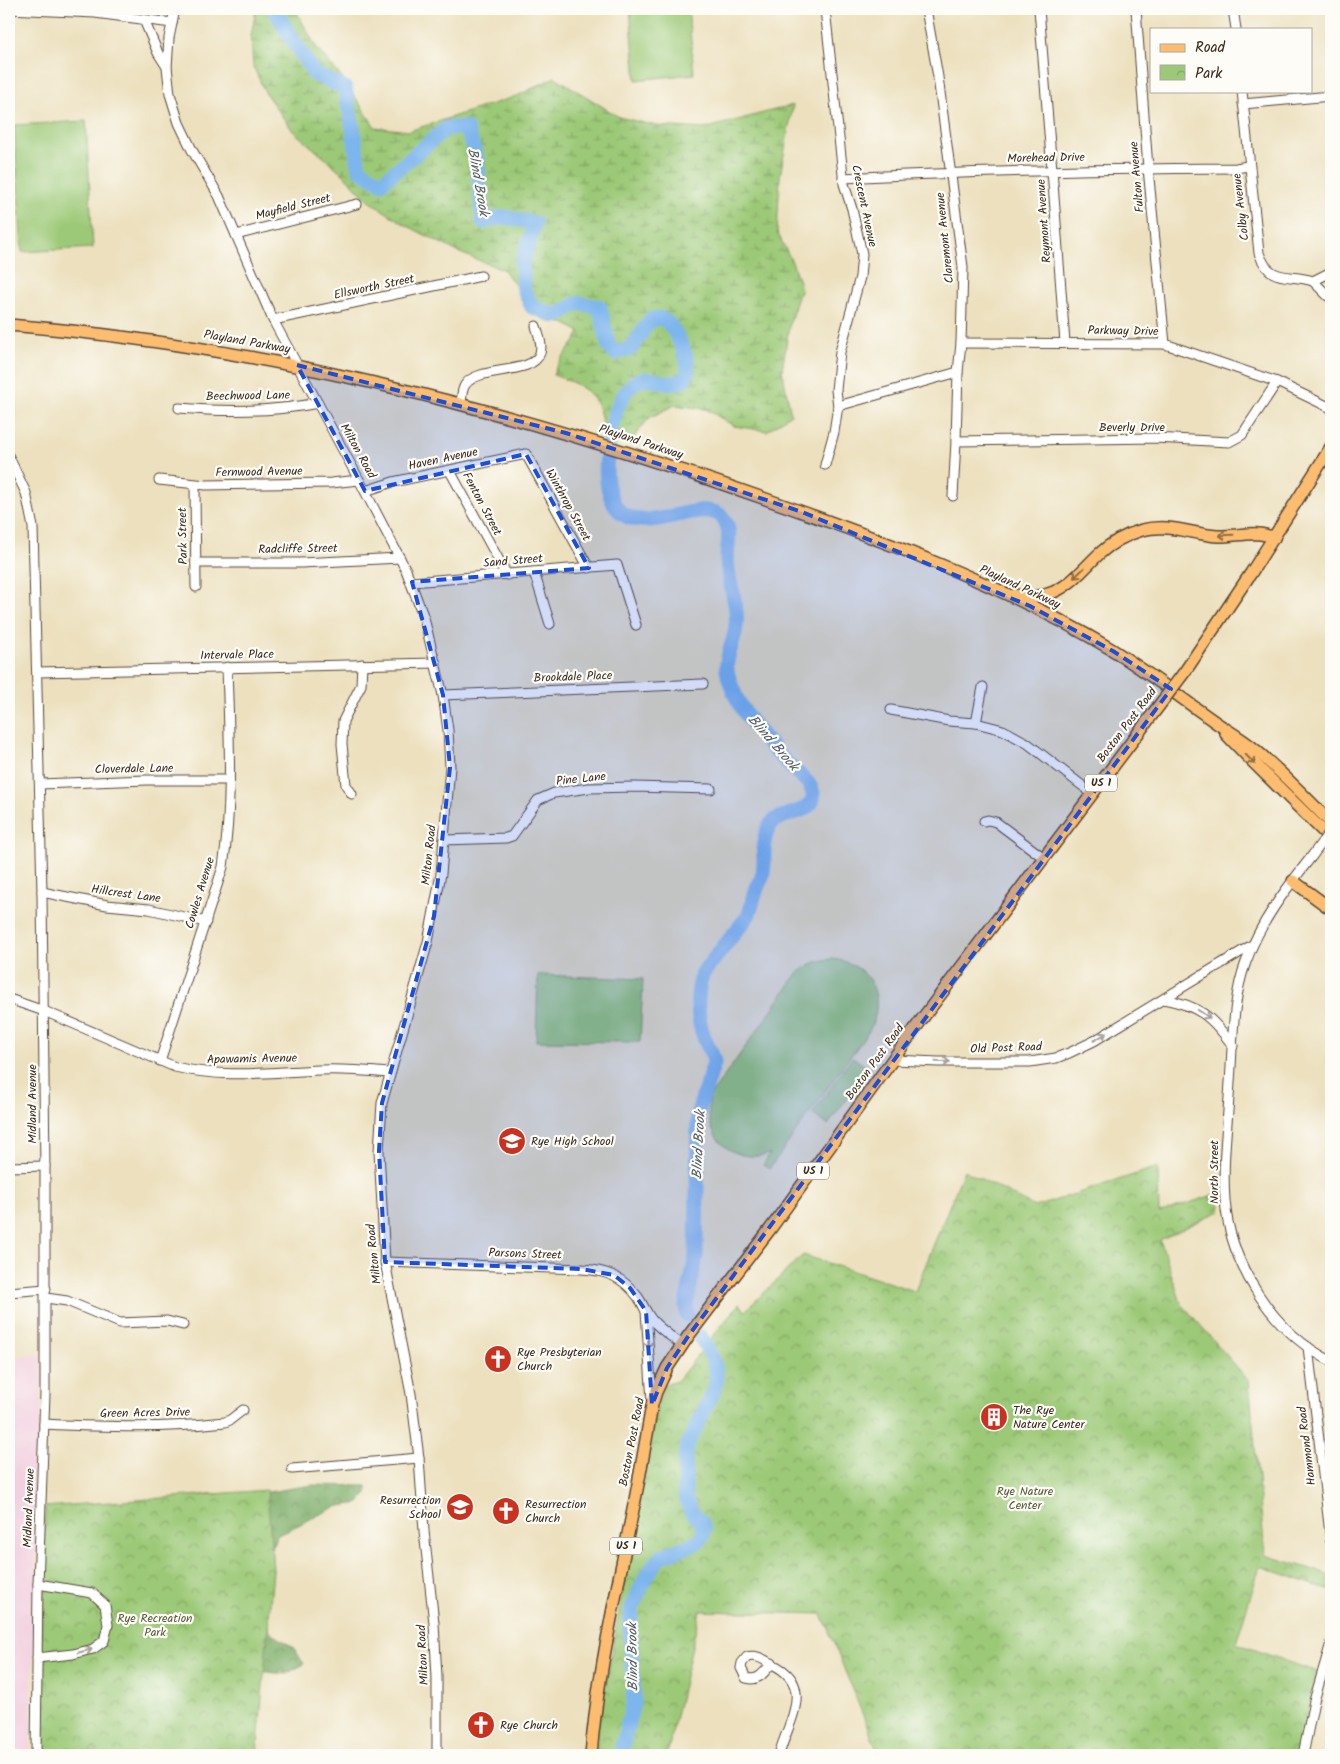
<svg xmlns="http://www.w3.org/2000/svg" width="1340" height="1764" viewBox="0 0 1340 1764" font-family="Kalam,sans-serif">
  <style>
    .built { fill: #f3cfdf }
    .green { fill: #9cc977; stroke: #6c7a4a }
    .forest { fill: url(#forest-crowns); stroke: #5c6c43 }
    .wetland { fill: url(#wetland-marsh); stroke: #6c7a4a }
    .park { fill: url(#park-crowns); stroke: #6c7a4a }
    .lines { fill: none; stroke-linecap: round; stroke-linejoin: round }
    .river { stroke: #7db5ed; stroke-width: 15 }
    .minor-casing { stroke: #564536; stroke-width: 11 }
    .major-casing { stroke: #564536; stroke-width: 14 }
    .minor { stroke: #fff; stroke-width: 9 }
    .major { stroke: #fcbd6f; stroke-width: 11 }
    .minor-bridge-casing { stroke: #564536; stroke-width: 11; stroke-linecap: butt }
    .major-bridge-casing { stroke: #564536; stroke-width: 14; stroke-linecap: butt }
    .minor-bridge { stroke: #fff; stroke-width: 9 }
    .major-bridge { stroke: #fcbd6f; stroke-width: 11 }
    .oneway { stroke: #926c42 }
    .oneway2 { stroke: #a79f9a }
    .marked { fill: #1d4ed8; fill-opacity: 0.2; stroke: #1d4ed8; stroke-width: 4; stroke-dasharray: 10 6; stroke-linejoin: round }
    .labels { text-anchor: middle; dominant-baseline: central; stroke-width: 4.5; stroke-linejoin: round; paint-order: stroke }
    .shield { fill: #fdfcf7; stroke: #75695f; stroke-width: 1 }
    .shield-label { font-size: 11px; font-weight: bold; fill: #3b2a1e }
    .street-label { font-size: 12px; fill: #3b2a1e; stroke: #fdfcf7 }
    .poi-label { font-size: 12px; fill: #3b2a1e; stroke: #fdfcf7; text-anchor: start }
    .park-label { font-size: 12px; fill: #585a39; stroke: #fdfcf7 }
    .water-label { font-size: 14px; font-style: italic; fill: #525b66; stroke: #fdfcf7 }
  </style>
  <defs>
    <pattern id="forest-crowns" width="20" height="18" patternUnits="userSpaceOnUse" patternTransform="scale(1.25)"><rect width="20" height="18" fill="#7dad68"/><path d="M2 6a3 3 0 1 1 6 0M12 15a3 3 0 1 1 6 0" fill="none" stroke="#688d55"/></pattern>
    <pattern id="wetland-marsh" width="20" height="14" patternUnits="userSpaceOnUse" patternTransform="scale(1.25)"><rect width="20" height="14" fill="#9cc977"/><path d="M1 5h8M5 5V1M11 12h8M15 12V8" fill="none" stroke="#80a361"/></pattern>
    <pattern id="park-crowns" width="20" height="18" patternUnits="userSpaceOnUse" patternTransform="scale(1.25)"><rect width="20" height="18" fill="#9cc977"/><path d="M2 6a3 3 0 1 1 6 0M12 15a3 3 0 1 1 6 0" fill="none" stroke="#80a361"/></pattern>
  </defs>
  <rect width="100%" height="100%" fill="#fdfcf7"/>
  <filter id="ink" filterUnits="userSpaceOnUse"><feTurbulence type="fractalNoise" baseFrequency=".02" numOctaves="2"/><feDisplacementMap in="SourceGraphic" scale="10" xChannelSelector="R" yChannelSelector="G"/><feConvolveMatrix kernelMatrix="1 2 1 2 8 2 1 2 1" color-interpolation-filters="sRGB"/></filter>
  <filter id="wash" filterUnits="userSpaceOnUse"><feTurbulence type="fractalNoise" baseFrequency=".0096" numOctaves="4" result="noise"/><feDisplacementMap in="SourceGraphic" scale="20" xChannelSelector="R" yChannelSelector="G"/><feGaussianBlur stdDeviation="1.12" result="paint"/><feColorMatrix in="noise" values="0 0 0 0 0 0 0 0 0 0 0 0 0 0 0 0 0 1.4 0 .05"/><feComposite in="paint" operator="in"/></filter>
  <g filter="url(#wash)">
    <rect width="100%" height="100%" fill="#ece0be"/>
    <path class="built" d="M43,1355L30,1755H9V1356Z"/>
    <g class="green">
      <path d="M630,9H688L694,74L636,80Z"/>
      <path d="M86,121L93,248L22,252L14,125Z"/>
      <path d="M833,959C871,964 887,998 869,1031L769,1169L763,1165L770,1154C731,1165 700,1135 711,1095L795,977C806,964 817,960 833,959Z"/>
      <path d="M538,975L643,979L640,1042L536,1041Z"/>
      <path d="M853,1057L868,1068L828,1125L812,1114Z"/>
    </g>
    <path class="forest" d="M312,1485L367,1486V1493L359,1503L335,1507L276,1536L257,1593L270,1632L293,1647L304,1664L286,1674L248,1670L169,1501L208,1494L268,1492Z"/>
    <path class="wetland" d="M256,9H295L316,47L346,83L375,127L409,131L517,96L555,77L619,117L657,126L704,129L793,105L780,176L777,232L793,264L801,288L790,321L782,370L791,414L767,431L734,426L706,409L675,405L649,418L630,442L603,434C601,395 588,387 553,375C558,358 573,348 580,332L564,323L550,322L538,316L504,270L460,253L404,224L369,201L340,171L293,131L266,94L253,66L251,36Z"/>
    <g class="park">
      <path d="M1158,1167L1159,1213L1219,1193L1220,1211L1160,1240L1181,1303L1249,1381L1265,1555L1331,1575V1591L1260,1566L1236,1643L1317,1672L1298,1755H879L822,1614L700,1611L667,1755H596L599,1721L654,1419L664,1385L677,1381L739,1304L745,1311L803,1255L915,1291L964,1170L1035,1207Z"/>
      <path d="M267,1490L273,1570L257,1755H38L45,1507Z"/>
    </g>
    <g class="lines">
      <g class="river">
        <path d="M274,9L314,74L345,88L353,128L359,169L381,183L447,128H466L477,158L483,222L504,217L535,223L522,263L524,290L532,307L556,316L578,303L600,307L609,347L615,353L631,349L650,320C654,319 658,317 662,319C674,323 692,363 687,374C679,394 652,373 637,381C612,395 602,462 608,487C623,557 700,490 723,518C733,530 727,545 727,559C727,582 739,603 736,626C735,643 723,658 728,675C732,690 741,708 750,720C763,737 777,754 792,768C797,773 803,777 808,783C811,787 814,792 813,798C811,814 781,812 771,824C760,838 766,857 763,873C762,879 759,883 757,888C753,898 752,907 748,916L703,973C695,994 697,1020 705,1040C708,1048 714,1055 714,1063L700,1106L698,1115L696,1256L686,1306L687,1315"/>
        <path d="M620,1755L634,1700L630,1627L632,1607L644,1581L655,1563L662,1556L698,1542L702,1536L704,1530L702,1523L691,1511L685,1498V1459L688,1443L714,1391C721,1368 711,1355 700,1336"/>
      </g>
    </g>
  </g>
  <g filter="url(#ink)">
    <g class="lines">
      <g class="minor-casing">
        <g id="minor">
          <path d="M9,9L95,13L172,23"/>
          <path d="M175,9L169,38L167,67L170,94L179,123L192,150L219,196L273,320L365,491L406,570L424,618L443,695L448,730L450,767L441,874L428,942L382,1103L379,1151L385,1262L411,1394L419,1458L424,1531L434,1623L437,1677V1755"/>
          <path d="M926,9L938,77L963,267L961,343L958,372L956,441L953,496"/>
          <path d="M1039,9L1052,170L1065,343"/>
          <path d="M1136,9L1148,168L1165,344"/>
          <path d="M1233,9L1236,29"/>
          <path d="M144,20L158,53L167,67"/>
          <path d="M1242,91L1259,253C1270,284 1288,273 1313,281"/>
          <path d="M1243,104L1331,96"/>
          <path d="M843,178C974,171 1105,169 1236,168L1248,166"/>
          <path d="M236,235L357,204"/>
          <path d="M1331,272L1313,281L1328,296H1331"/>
          <path d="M273,320L481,276"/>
          <path d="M961,343L1165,344L1277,382L1331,408"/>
          <path d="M461,404C462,398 461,391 465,385C478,365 533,376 540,353C543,344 538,334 536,326"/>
          <path d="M838,406L958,372"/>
          <path d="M179,408C225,412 273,412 318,403"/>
          <path d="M956,441L1155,438L1229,442L1242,435L1277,382"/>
          <path d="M9,457L26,493L33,527L42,892L45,1172V1394L38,1584L36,1755"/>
          <path d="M825,465L834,432L838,406L836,390L840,352L860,277L862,254L852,209L844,184L825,9"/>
          <path d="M450,471L507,575"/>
          <path d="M159,480L206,485L331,483L359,480"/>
          <path d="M195,485L196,587"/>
          <path d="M365,491L393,482L526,454L589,568"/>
          <path d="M196,563H301L400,558"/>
          <path d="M534,572L550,624"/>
          <path d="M412,582L617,565L636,625"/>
          <path d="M37,672L436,663"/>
          <path d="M443,695L703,684"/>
          <path d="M891,710L949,721L976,723L1003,730L1027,743L1093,794"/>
          <path d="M976,723L983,687"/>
          <path d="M40,784L147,780H229"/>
          <path d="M352,794L346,785L342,744L343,721L361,685L362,664"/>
          <path d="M984,821L988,820L996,822L1044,858"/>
          <path d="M444,840L506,838L512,836L538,800L554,793L589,788L634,787L711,789"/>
          <path d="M1312,856C1286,889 1260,922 1246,962C1232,999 1233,1043 1230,1082C1228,1121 1222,1161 1225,1200C1230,1265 1273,1332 1331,1361"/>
          <path d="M42,892L107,905L149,909L206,922"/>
          <path d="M9,999L44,1011L175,1067C225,1079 269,1072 320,1070C343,1069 366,1071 389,1073"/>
          <path d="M1164,999C1200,1006 1212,1017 1233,1046"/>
          <path d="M894,1060L938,1062H1030L1056,1058L1069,1053L1094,1041L1252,945"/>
          <path d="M160,1061L223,867C233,802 229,733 227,667"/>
          <path d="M9,1167L45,1166"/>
          <path d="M385,1262L581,1269C606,1270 623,1277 638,1297C643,1304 646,1313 652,1320C661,1330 672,1337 682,1345"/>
          <path d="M9,1292L46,1289"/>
          <path d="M46,1298L67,1301L120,1323L167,1321L183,1325"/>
          <path d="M646,1311L652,1401"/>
          <path d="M1308,1347L1331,1542"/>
          <path d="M44,1424C105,1427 164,1429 225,1422L230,1420L243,1410"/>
          <path d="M292,1469L419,1458"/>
          <path d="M37,1658L73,1654L93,1649L104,1641L108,1625L105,1605L92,1593L38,1584"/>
          <path d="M772,1663C764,1672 759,1682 746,1678L741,1668L742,1663L747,1657C756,1654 764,1660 772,1664C817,1685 787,1723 779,1755"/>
          <path d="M1303,1755L1314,1701L1331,1643"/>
        </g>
      </g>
      <g class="major-casing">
        <g id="major">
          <path d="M9,325C267,346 516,411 760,497C880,539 1002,584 1111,649C1148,672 1182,699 1218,724C1230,732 1242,739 1253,748C1281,771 1306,798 1331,823"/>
          <path d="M1014,595C1025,596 1037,598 1048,594C1069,588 1083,569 1099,554C1111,543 1125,535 1142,530C1169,523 1191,534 1217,536C1236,537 1256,529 1274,538"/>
          <path d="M1186,670L1251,573L1331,447"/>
          <path d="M1226,734L1248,757L1331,839"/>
          <path d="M1293,881L1331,909"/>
          <path d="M591,1755C597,1678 614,1605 629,1529C638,1488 645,1446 652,1405L656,1392L667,1368L689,1335L771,1228L922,1019L1158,707"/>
        </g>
      </g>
      <use href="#minor" class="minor"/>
      <use href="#major" class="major"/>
      <g class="minor-bridge-casing">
        <path id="minor-bridge" d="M1312,856L1331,830"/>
      </g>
      <g class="major-bridge-casing">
        <path id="major-bridge" d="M1158,707L1186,670"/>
      </g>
      <use href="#minor-bridge" class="minor-bridge"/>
      <use href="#major-bridge" class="major-bridge"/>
    </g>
    <defs><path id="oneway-shaft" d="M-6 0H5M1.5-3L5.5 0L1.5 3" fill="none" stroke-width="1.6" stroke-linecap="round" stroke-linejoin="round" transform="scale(1.25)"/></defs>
    <g class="oneway">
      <use href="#oneway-shaft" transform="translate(1226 535) rotate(178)"/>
      <use href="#oneway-shaft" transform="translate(1079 573) rotate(136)"/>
      <use href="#oneway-shaft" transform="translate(1250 759) rotate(45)"/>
    </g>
    <g class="oneway2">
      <use href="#oneway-shaft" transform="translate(1204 1014) rotate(34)"/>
      <use href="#oneway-shaft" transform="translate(1100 1037) rotate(-31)"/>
      <use href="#oneway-shaft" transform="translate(943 1062) rotate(1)"/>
      <use href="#oneway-shaft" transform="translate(648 1341) rotate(86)"/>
      <use href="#oneway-shaft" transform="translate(85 1651) rotate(-13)"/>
    </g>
  </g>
  <path class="marked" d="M297,365L566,433L802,512L1030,606L1113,651L1171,689L689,1335L667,1368L652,1405L646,1311L630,1288L614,1275L581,1269L385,1262L379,1151L382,1103L434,916L450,767L443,695L412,582L589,568L526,454L365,491Z"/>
  <defs>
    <g id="school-disc" transform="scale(1.4375)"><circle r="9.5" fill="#c8321e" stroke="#fdfcf7"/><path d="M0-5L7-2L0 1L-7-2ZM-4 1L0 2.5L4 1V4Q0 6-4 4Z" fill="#fff"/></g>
    <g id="church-disc" transform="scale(1.4375)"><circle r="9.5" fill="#c8321e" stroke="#fdfcf7"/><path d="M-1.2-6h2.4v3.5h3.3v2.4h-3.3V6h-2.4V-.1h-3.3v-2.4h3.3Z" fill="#fff"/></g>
    <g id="building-disc" transform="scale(1.4375)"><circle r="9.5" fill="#c8321e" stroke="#fdfcf7"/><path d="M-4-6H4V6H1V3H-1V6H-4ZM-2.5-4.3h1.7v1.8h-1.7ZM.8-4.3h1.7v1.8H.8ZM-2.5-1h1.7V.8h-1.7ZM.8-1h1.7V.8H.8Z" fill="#fff"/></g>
  </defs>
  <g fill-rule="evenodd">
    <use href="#school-disc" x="512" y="1141"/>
    <use href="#church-disc" x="498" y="1359"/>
    <use href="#building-disc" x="994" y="1417"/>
    <use href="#school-disc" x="460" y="1507"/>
    <use href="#church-disc" x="506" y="1511"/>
    <use href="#church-disc" x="481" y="1725"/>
  </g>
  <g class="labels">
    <g class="shield">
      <rect x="1085" y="774.5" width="32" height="17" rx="4"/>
      <rect x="797" y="1162.5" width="32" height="17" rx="4"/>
      <rect x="610" y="1537.5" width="32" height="17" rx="4"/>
    </g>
    <g class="shield-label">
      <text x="1101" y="783">US 1</text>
      <text x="813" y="1171">US 1</text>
      <text x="626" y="1546">US 1</text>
    </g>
    <g class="street-label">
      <text transform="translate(1046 158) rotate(-1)">Morehead Drive</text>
      <text transform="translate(1137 177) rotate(-95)">Fulton Avenue</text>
      <text transform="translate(864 206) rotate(78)">Crescent Avenue</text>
      <text transform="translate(293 207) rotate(-14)">Mayfield Street</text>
      <text transform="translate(1241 207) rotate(-97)">Colby Avenue</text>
      <text transform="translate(1044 221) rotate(-94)">Reymont Avenue</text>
      <text transform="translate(945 238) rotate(-96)">Claremont Avenue</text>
      <text transform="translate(374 287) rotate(-12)">Ellsworth Street</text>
      <text transform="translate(1123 331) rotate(1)">Parkway Drive</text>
      <text transform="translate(247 342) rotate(10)">Playland Parkway</text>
      <text transform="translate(248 396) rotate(-1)">Beechwood Lane</text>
      <text x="1132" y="427">Beverly Drive</text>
      <text transform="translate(641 442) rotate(18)">Playland Parkway</text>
      <text transform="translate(358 451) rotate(61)">Milton Road</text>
      <text transform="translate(443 459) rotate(-12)">Haven Avenue</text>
      <text transform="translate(259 472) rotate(-1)">Fernwood Avenue</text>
      <text transform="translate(482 504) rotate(62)">Fenton Street</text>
      <text transform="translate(568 505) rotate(61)">Winthrop Street</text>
      <text transform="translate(183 536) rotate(-91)">Park Street</text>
      <text transform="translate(298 549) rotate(-1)">Radcliffe Street</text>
      <text transform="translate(513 561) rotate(-5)">Sand Street</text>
      <text transform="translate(1020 587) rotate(25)">Playland Parkway</text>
      <text transform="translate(237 655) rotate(-1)">Intervale Place</text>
      <text transform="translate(573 677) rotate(-2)">Brookdale Place</text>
      <text transform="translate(1127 725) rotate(-53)">Boston Post Road</text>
      <text transform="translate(134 769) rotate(-1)">Cloverdale Lane</text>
      <text transform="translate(581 779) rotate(-6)">Pine Lane</text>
      <text transform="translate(429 855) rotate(-84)">Milton Road</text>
      <text transform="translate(200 893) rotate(-73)">Cowles Avenue</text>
      <text transform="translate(126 894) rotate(8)">Hillcrest Lane</text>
      <text transform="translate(1006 1048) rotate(-2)">Old Post Road</text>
      <text transform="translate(252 1059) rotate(-1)">Apawamis Avenue</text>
      <text transform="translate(875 1062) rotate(-54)">Boston Post Road</text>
      <text transform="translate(32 1104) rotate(-90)">Midland Avenue</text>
      <text transform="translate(1214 1172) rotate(-90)">North Street</text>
      <text transform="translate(374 1254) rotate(-96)">Milton Road</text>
      <text transform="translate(525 1254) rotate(2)">Parsons Street</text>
      <text transform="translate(145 1413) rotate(-1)">Green Acres Drive</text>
      <text transform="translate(632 1442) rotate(-79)">Boston Post Road</text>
      <text transform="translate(1307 1446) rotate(-97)">Hammond Road</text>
      <text transform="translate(29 1508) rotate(-88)">Midland Avenue</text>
      <text transform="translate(423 1655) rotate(-93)">Milton Road</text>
    </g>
    <g class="poi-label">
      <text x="531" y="1141">Rye High School</text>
      <text x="517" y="1352">Rye Presbyterian<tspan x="517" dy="14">Church</tspan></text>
      <text x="1013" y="1410">The Rye<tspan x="1013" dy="14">Nature Center</tspan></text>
      <text x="441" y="1500" text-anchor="end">Resurrection<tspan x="441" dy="14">School</tspan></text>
      <text x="525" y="1504">Resurrection<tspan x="525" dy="14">Church</tspan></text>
      <text x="500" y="1725">Rye Church</text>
    </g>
    <g class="park-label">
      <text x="1025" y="1491">Rye Nature<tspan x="1025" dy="14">Center</tspan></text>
      <text x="155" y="1618">Rye Recreation<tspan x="155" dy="14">Park</tspan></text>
    </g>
    <g class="water-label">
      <text transform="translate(478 182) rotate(80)">Blind Brook</text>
      <text transform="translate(773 743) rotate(49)">Blind Brook</text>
      <text transform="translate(699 1145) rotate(-87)">Blind Brook</text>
      <text transform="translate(633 1657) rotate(-91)">Blind Brook</text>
    </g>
  </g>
  <rect width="1340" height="1764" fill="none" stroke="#fdfcf7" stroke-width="30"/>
  <rect x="1150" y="28" width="162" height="65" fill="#fdfcf7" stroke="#afa8a0"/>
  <rect x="1160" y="44" width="25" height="8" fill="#fcbd6f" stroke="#afa8a0"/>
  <text x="1195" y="52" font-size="15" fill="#3b2a1e">Road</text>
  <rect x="1160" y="65" width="25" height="15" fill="url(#park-crowns)" stroke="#afa8a0"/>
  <text x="1195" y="78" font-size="15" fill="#3b2a1e">Park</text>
</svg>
